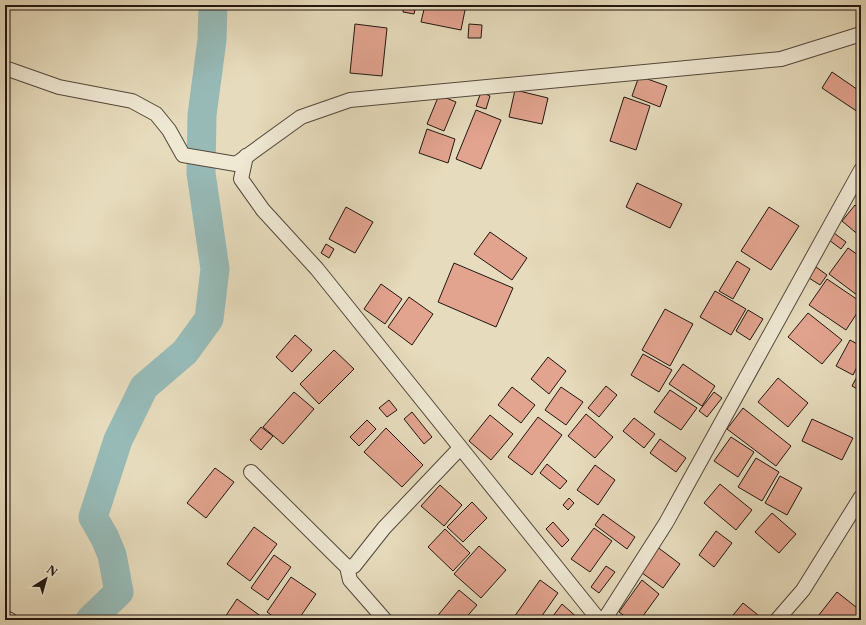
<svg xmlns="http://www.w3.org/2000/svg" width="866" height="625" viewBox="0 0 866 625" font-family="'Libre Caslon Text',serif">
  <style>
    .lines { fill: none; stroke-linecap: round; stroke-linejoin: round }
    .river { stroke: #97bab7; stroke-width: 29 }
    .building { fill: #e2a38f; stroke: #211710 }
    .street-casing { stroke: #52483b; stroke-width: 16 }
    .street { stroke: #efe8d3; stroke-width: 14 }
  </style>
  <rect width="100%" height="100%" fill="#e6dbbc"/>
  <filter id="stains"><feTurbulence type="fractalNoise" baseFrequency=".005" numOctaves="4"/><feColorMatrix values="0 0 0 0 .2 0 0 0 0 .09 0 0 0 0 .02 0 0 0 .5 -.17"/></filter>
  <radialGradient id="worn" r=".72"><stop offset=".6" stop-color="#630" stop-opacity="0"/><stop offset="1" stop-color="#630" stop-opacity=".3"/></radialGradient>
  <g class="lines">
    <path class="river" d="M90,620L119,592L112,555L105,538L93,517L118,440L144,387L185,352L209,319L215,269L201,173L202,115L212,40L213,5"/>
  </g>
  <g class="building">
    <path d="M404,5H416L414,14L403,12Z"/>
    <path d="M425,5H466L461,30L421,22Z"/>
    <path d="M355,24L387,28L382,76L350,73Z"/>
    <path d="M469,24L482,25L481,38H468Z"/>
    <path d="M832,72L861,92V114L822,88Z"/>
    <path d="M639,76L667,86L660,107L632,96Z"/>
    <path d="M515,90L548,98L542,124L509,117Z"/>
    <path d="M481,92L490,96L486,109L476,106Z"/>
    <path d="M439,95L456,102L444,131L427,124Z"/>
    <path d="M624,97L650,106L636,150L610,141Z"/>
    <path d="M476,110L501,120L481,169L456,159Z"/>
    <path d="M427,129L455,139L448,163L419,153Z"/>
    <path d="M637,183L682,204L670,228L626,207Z"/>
    <path d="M855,205L861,210V237L842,221Z"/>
    <path d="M346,207L373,222L355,253L329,239Z"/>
    <path d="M769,207L799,226L771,270L741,251Z"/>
    <path d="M490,232L527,258L512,280L474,254Z"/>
    <path d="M834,233L846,242L841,249L829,240Z"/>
    <path d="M326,244L334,249L329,258L321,253Z"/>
    <path d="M848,248L861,257V298L829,274Z"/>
    <path d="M737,261L750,269L733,299L719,291Z"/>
    <path d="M454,263L513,288L496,327L438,302Z"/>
    <path d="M816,267L827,275L820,285L809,278Z"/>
    <path d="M827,279L861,302V307L846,330L809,305Z"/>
    <path d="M381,284L402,299L385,324L364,309Z"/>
    <path d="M715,291L746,309L731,335L700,317Z"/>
    <path d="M409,297L433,314L412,345L388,327Z"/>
    <path d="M665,309L693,324L670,366L642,350Z"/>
    <path d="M748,310L763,319L750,340L736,331Z"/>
    <path d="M808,313L842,340L822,364L788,337Z"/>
    <path d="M295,335L312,350L292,372L276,357Z"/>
    <path d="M850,340L861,346V359L853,375L836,366Z"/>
    <path d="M334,350L354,369L319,404L300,384Z"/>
    <path d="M643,354L672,370L659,392L631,375Z"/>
    <path d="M548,357L566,371L549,394L531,379Z"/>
    <path d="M683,364L715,386L702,406L669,384Z"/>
    <path d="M861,369V391L852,386Z"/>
    <path d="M778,378L808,403L788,427L758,402Z"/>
    <path d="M606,386L617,395L599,417L588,408Z"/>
    <path d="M512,387L535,405L521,423L498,405Z"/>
    <path d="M561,387L583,402L566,425L545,410Z"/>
    <path d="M670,390L697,408L681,430L654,412Z"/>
    <path d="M294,392L314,409L283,444L263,427Z"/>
    <path d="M714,392L722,398L707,417L699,411Z"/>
    <path d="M389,400L397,410L387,417L379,408Z"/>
    <path d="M743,408L791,446L776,466L727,429Z"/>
    <path d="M412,412L432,437L424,444L404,419Z"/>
    <path d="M586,414L613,437L595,458L568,436Z"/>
    <path d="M490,415L513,434L491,460L469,441Z"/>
    <path d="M538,417L562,435L532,475L508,457Z"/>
    <path d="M634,418L655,434L644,448L623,431Z"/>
    <path d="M812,419L853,438L842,460L802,441Z"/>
    <path d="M367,420L376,429L359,446L350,437Z"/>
    <path d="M261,427L273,436L261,450L250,440Z"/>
    <path d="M386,428L423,465L402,487L364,452Z"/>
    <path d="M731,437L754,452L738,477L714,461Z"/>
    <path d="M660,439L686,458L676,472L650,453Z"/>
    <path d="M756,458L779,472L762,501L738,487Z"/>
    <path d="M547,464L567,481L560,489L540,473Z"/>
    <path d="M595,465L615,480L598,505L577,490Z"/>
    <path d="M215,468L234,482L206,518L187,503Z"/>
    <path d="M780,476L802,488L787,515L765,503Z"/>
    <path d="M720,484L752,510L736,530L704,503Z"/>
    <path d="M440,485L462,505L444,526L421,506Z"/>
    <path d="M569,498L574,503L568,510L563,505Z"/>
    <path d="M472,502L487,518L463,542L447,527Z"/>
    <path d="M772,513L796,534L779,553L755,532Z"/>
    <path d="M603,514L635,537L627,549L595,525Z"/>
    <path d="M553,522L569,540L562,547L546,529Z"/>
    <path d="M254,527L277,544L250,581L227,564Z"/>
    <path d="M594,528L612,541L590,572L571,559Z"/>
    <path d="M445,529L470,553L453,571L428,547Z"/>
    <path d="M716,531L732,543L714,567L699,555Z"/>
    <path d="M479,546L506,570L481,598L454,574Z"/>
    <path d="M656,546L680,564L663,588L638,570Z"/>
    <path d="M274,555L291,567L268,600L251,588Z"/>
    <path d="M606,566L615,572L599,593L591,587Z"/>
    <path d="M291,577L316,594L298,620H278L267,612Z"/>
    <path d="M540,580L558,593L539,620H512Z"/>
    <path d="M642,580L659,594L640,620H630L619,612Z"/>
    <path d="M459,590L477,605L464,620H434Z"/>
    <path d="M837,592L861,611V620H815Z"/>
    <path d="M237,599L262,617L260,620H223Z"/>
    <path d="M743,603L763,619V620H729Z"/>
    <path d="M562,604L580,620H550Z"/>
  </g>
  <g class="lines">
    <g class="street-casing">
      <g id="street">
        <path d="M5,68L59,87L132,101L156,114L169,130L183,155L236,164L301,117L350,100L781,59L861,34"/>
        <path d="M246,156L241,179L263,210L317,269L599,620"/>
        <path d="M251,472L347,567L350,580L385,620"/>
        <path d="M347,567L354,566L384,528L460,448"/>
        <path d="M5,618L10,620"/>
        <path d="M604,620L666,523L861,170"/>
        <path d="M777,620L803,590L861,497"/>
      </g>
    </g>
    <use href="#street" class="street"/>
  </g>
  <rect width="866" height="625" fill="none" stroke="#e6dbbc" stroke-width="20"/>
  <rect x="6" y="6" width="854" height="613" fill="none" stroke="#211710" stroke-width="2"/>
  <rect x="10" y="10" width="846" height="605" fill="none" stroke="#211710"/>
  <g transform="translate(46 579) rotate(37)" stroke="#efe8d3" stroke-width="3" paint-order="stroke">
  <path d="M0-3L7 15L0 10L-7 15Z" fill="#211710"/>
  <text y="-6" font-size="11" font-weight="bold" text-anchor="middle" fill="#211710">N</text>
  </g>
  <rect width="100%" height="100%" filter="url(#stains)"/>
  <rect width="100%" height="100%" fill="url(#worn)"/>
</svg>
